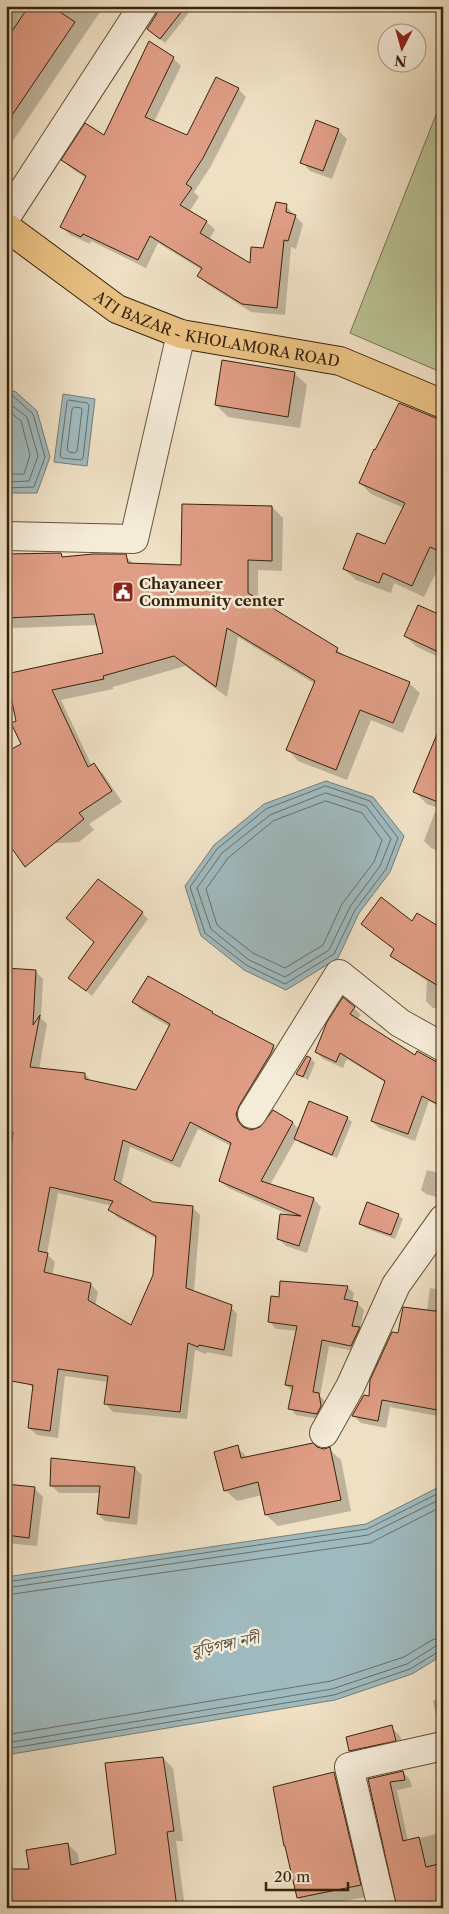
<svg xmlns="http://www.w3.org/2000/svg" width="449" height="1914" viewBox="0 0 449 1914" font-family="'Libre Caslon Text','Noto Serif Bengali',serif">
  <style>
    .green { fill: #b9c294; stroke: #78724e }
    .water { fill: #9fbabf; stroke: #757e76 }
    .shadow { fill: #0003; fill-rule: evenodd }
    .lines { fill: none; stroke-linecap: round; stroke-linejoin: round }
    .shore { stroke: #6b6e64; stroke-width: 1 }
    .building { fill: #df9d85; stroke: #372309; fill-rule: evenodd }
    .minor-casing { stroke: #655238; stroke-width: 30 }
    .major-casing { stroke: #372309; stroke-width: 30 }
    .minor { stroke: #f5ebd9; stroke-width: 28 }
    .major { stroke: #e8c082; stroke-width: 28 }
    .labels { text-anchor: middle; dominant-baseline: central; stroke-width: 5; stroke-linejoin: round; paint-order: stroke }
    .street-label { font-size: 15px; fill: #372309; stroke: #f5ebd9 }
    .poi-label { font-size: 15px; font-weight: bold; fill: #372309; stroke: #f5ebd9; text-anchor: start }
    .water-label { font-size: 16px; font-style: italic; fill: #565040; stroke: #f5ebd9 }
  </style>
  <rect width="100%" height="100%" fill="#efe0c4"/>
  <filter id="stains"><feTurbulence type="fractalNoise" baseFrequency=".004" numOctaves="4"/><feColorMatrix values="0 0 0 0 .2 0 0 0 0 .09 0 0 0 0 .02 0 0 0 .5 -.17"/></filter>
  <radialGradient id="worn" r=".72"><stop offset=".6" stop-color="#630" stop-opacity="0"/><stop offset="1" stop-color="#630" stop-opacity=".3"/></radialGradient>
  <path class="green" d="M443,97V373L350,333Z"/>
  <g class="water">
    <path d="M6,389L16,392L37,411L50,457L37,493H6Z"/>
    <path d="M63,394L95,399L87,466L54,462Z"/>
    <path d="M326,781L373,797L404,836L390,872L359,913L338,958L286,990L244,970L201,936L185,886L214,845L264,804Z"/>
    <path d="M443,1485V1655L412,1674L335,1700L6,1755V1577L366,1524Z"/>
  </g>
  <g class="shadow">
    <path d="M6,6H104L6,151Z"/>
    <path d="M160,6H194L165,43L148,29L157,15Z"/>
    <path d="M368,6H380L374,12Z"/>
    <path d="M173,58L181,66L154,122L187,137L238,89L246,97L211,166L194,192L199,197L189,212L207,222L215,230L209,239L251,265L264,250L286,206L303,224L296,249L291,247L285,315L251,312L207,284L199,276L202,270L158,243L146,268L91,241L90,244L70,235L62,227L86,178L71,168L63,160L104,137Z"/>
    <path d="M338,130L347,139L332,179L310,171L302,162Z"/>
    <path d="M294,373L307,385L300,428L228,417L216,405Z"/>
    <path d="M443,423V558L424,597L394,583L391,593L356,580L344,569L386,546L404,508L371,494L360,483Z"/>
    <path d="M272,507L283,518L282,571L258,570V601L337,649L345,657L409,683L420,693L403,733L371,720L347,780L298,761L288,750L315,684L238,637L227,697L185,666L113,687V689L61,700L92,766L94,764L104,775L122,802L89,824L94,830L79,842L6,846V754L22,745L7,675L105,654L97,625L14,628L6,620V556L61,554L64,558L125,556L135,565L182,566Z"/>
    <path d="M443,617V659L417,647L405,636Z"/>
    <path d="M443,723V810L427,804L415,792Z"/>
    <path d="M435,812L443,814V852L431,848L424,841Z"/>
    <path d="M142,913L148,919L92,996L69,978L95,942Z"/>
    <path d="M413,923L443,930V1009L433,1008L426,1001L427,981L399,962L392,956L395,950L362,924Z"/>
    <path d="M6,969L35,971L43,979L41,1018L47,1024L39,1070L85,1074L92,1082L137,1091L170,1027L141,1010L134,1002L212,1013L273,1046L281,1054L244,1122L245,1129L251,1131L293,1123L299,1129L347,1118L352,1122L337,1158L300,1143L296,1139L270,1185L314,1199L321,1207L307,1253L286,1246L278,1238L292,1216L228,1188L220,1181L231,1146L198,1129L180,1168L130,1147L121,1186L152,1204L192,1207L200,1215L194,1292L230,1306L237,1314L232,1357L207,1352L206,1354L195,1350L187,1419L113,1412L106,1404L108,1382L65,1376L58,1438L37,1435L29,1428L34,1389L28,1383L6,1371ZM58,1193L112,1206L110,1209L117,1217L157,1239L154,1275L131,1327L95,1306L98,1292L91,1284L52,1275L55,1262L47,1254Z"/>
    <path d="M354,1008L361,1015L357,1020L415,1056L443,1064V1109L429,1101L415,1141L379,1128L372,1121L386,1083L347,1059L343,1068L323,1059L316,1052Z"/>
    <path d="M443,1015V1031L436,1024Z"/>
    <path d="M311,1059L315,1063L308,1080L297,1073Z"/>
    <path d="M427,1170L443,1174V1199L426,1194L421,1190Z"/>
    <path d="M398,1215L403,1219L395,1239L365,1228L361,1223Z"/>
    <path d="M347,1287L354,1293L352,1302L357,1303L364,1310L360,1329L366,1335L358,1352L329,1346L320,1396L325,1401L327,1413L324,1420L296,1415L290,1408L293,1392L286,1385L298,1331L276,1329L270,1322L280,1299Z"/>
    <path d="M430,1288L443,1290V1417L390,1407L386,1428L361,1423L354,1416L371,1397L399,1334L427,1311Z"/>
    <path d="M237,1447L248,1458L316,1448L324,1450L329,1449L341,1460L351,1511L278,1526L266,1515L262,1495L237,1501L225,1490Z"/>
    <path d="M135,1468L142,1475L137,1525L105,1521L98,1514L100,1493H59L51,1485Z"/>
    <path d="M6,1485L34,1488L43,1497L37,1546L6,1543Z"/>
    <path d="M443,1698V1733L440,1730L433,1701Z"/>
    <path d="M391,1727L400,1736L404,1749L359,1759L350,1750Z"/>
    <path d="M163,1758L173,1768L183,1841H176L185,1908H6L31,1870L68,1844L78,1854L79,1864L117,1855Z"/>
    <path d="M403,1772L410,1780L412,1787L397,1790L408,1841L443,1832V1908H398L369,1780Z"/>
    <path d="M334,1774L345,1784L371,1896L308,1908L298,1898L287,1849L285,1846Z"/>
  </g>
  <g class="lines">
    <g class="shore">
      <path d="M6,394L13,396L33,414L45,457L34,487L6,488"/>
      <path d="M69,400L87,403L89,405L83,458L81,460L62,458L60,456L67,402Z"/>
      <path d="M6,401L27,417L38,456L29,481L6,482"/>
      <path d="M75,407L81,408L82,410L77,451L75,453L69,452L67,450L72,409Z"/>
      <path d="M6,409L21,421L30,455L24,474H6"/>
      <path d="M326,786L370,801L398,838L386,869L355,910L334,954L285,984L246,965L205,933L190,887L217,849L266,809Z"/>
      <path d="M326,793L366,806L391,839L380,866L350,907L329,950L285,977L249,960L211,929L197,888L222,853L270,815Z"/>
      <path d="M326,801L362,813L382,840L374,862L342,904L323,945L285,968L253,953L217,925L206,889L228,858L273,821Z"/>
      <path d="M6,1582L367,1529L443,1491"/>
      <path d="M6,1588L368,1535L443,1498"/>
      <path d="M6,1595L370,1543L443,1506"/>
      <path d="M6,1735L331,1681L404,1657L432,1640L443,1637"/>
      <path d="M6,1743L332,1689L407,1664L436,1646L443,1645"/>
      <path d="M6,1749L334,1695L410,1669L438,1652L443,1651"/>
    </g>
  </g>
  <g class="building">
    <path d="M29,6H51L75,22L6,124V40Z"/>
    <path d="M159,6H186L160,39L147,29L156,15Z"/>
    <path d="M149,41L174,57L145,117L187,135L216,77L239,88L203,158L186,184L192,188L180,205L207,221L200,233L250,263L251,247L263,248L276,202L287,204L286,212L296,215L288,241L284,240L277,308L242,304L197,276L202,268L150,236L138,260L83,234L81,237L60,227L86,176L61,160L85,123L104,135Z"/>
    <path d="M316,120L339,129L323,171L300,163Z"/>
    <path d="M222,360L295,372L288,417L215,405Z"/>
    <path d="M399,403L443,421V553L430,547L412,586L383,573L379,583L343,569L357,533L385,544L405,503L359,483L374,449L375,450Z"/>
    <path d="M182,504L272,506V561L248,560V593L338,648L336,652L410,682L393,723L360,710L336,770L286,750L315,681L227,628L216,687L174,656L103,676L104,679L52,690L88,767L94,763L112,791L79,813L84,819L25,867L6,840V752L21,744L11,723L16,721L6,674L103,653L94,614L6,618V554L61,553L62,557L93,554H126L128,563L181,565Z"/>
    <path d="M418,605L443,616V654L404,636Z"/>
    <path d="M442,722H443V804L413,792Z"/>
    <path d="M98,879L143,912L86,991L68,978L94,942L66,918Z"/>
    <path d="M381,897L412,921L417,913L443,929V989L390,956L394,949L361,924Z"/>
    <path d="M6,968L36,970L33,1025L40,1015L30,1067L85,1073V1079L136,1090L170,1024L132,1002L148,976L213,1012L212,1013L274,1045L271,1053L239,1106L236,1114L238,1121L243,1127L251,1130L260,1127L273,1110L293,1122L261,1181L314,1198L299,1246L277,1239L280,1214L301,1216L219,1181L231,1143L190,1122L172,1161L123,1140L114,1180L153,1202L193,1206L186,1288L232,1305L224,1350L199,1345L198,1347L188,1343L180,1412L104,1404L108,1376L58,1369L50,1431L28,1428L33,1385L6,1380V1202L13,1132L6,1131ZM50,1187L113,1201L108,1210L156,1236L153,1275L131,1325L88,1300L91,1283L44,1272L48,1253L38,1251Z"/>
    <path d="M343,997L355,1007L350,1014L415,1055L417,1051L435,1061L443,1063V1107L422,1096L408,1134L371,1121L385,1081L340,1053L336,1062L315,1052L327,1022Z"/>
    <path d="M307,1056L311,1058L303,1077L296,1074Z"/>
    <path d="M309,1101L348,1117L332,1155L294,1139Z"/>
    <path d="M367,1202L399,1214L391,1235L359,1224Z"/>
    <path d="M280,1281L348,1286L344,1299L358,1302L352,1326L360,1327L351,1346L322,1340L313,1392L319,1393L321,1406L317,1414L288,1409L293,1386L285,1385L297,1326L268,1322L271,1296L279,1297Z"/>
    <path d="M403,1307L443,1312V1411L382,1400L378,1421L352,1416L364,1395L369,1396L370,1380L392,1332L398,1333Z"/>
    <path d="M313,1443L317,1447L324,1449L330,1447L341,1500L265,1515L258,1482L224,1491L214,1452L238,1445L241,1458Z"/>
    <path d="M51,1458L135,1467L129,1518L97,1514L100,1486H50Z"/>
    <path d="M6,1484L35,1487L29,1538L6,1535Z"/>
    <path d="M392,1725L396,1741L349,1751L346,1737Z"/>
    <path d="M163,1757L174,1831L167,1832L177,1908H6V1869H29L26,1850L68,1843L71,1865L116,1854L105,1763Z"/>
    <path d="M403,1771L405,1780L390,1782L403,1841L419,1837L426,1867L443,1863V1908H397L368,1779Z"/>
    <path d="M334,1772L361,1885L297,1898L285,1846H284L273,1787Z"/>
  </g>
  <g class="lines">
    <g class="minor-casing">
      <g id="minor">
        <path d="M6,217L143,6"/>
        <path d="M6,536L134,539L181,334"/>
        <path d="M252,1114L339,974L400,1023L443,1047"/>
        <path d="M324,1433L350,1387L396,1285L443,1219"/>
        <path d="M382,1908L349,1767L443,1746"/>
      </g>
    </g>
    <g class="major-casing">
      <g id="major">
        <path id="s1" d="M6,227L117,309L181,334L340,361L443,404"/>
      </g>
    </g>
    <use href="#minor" class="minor"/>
    <use href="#major" class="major"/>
  </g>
  <defs>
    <g id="civic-square" transform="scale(1.125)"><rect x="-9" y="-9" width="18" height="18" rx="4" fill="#8f2418" stroke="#f5ebd9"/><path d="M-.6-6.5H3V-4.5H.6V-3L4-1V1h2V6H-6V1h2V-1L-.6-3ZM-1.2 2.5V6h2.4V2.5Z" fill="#fff"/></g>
  </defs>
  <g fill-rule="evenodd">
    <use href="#civic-square" x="123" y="592"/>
  </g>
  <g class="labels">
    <g class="street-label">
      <text stroke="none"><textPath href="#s1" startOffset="240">ATI BAZAR - KHOLAMORA ROAD</textPath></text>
    </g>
    <g class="poi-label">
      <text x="139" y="583">Chayaneer<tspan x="139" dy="17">Community center</tspan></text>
    </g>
    <g class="water-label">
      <text transform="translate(225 1644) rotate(-12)">বুড়িগঙ্গা নদী</text>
    </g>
  </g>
  <rect width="449" height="1914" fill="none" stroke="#efe0c4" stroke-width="25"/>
  <rect x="8" y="8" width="434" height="1899" fill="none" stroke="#372309" stroke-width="2.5"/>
  <rect x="12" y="12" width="424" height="1889" fill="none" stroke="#372309"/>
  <g transform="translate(402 48) rotate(186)"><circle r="24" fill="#f5ebd9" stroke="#a99b86"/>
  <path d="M0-4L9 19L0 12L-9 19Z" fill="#8f2418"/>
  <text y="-8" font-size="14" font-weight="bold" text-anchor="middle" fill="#372309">N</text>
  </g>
  <path d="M266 1882v8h82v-8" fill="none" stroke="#372309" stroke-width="2.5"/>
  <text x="274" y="1882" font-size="15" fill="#372309" stroke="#f5ebd9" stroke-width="4" paint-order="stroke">20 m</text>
  <rect width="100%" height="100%" filter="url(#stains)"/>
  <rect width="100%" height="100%" fill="url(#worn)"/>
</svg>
